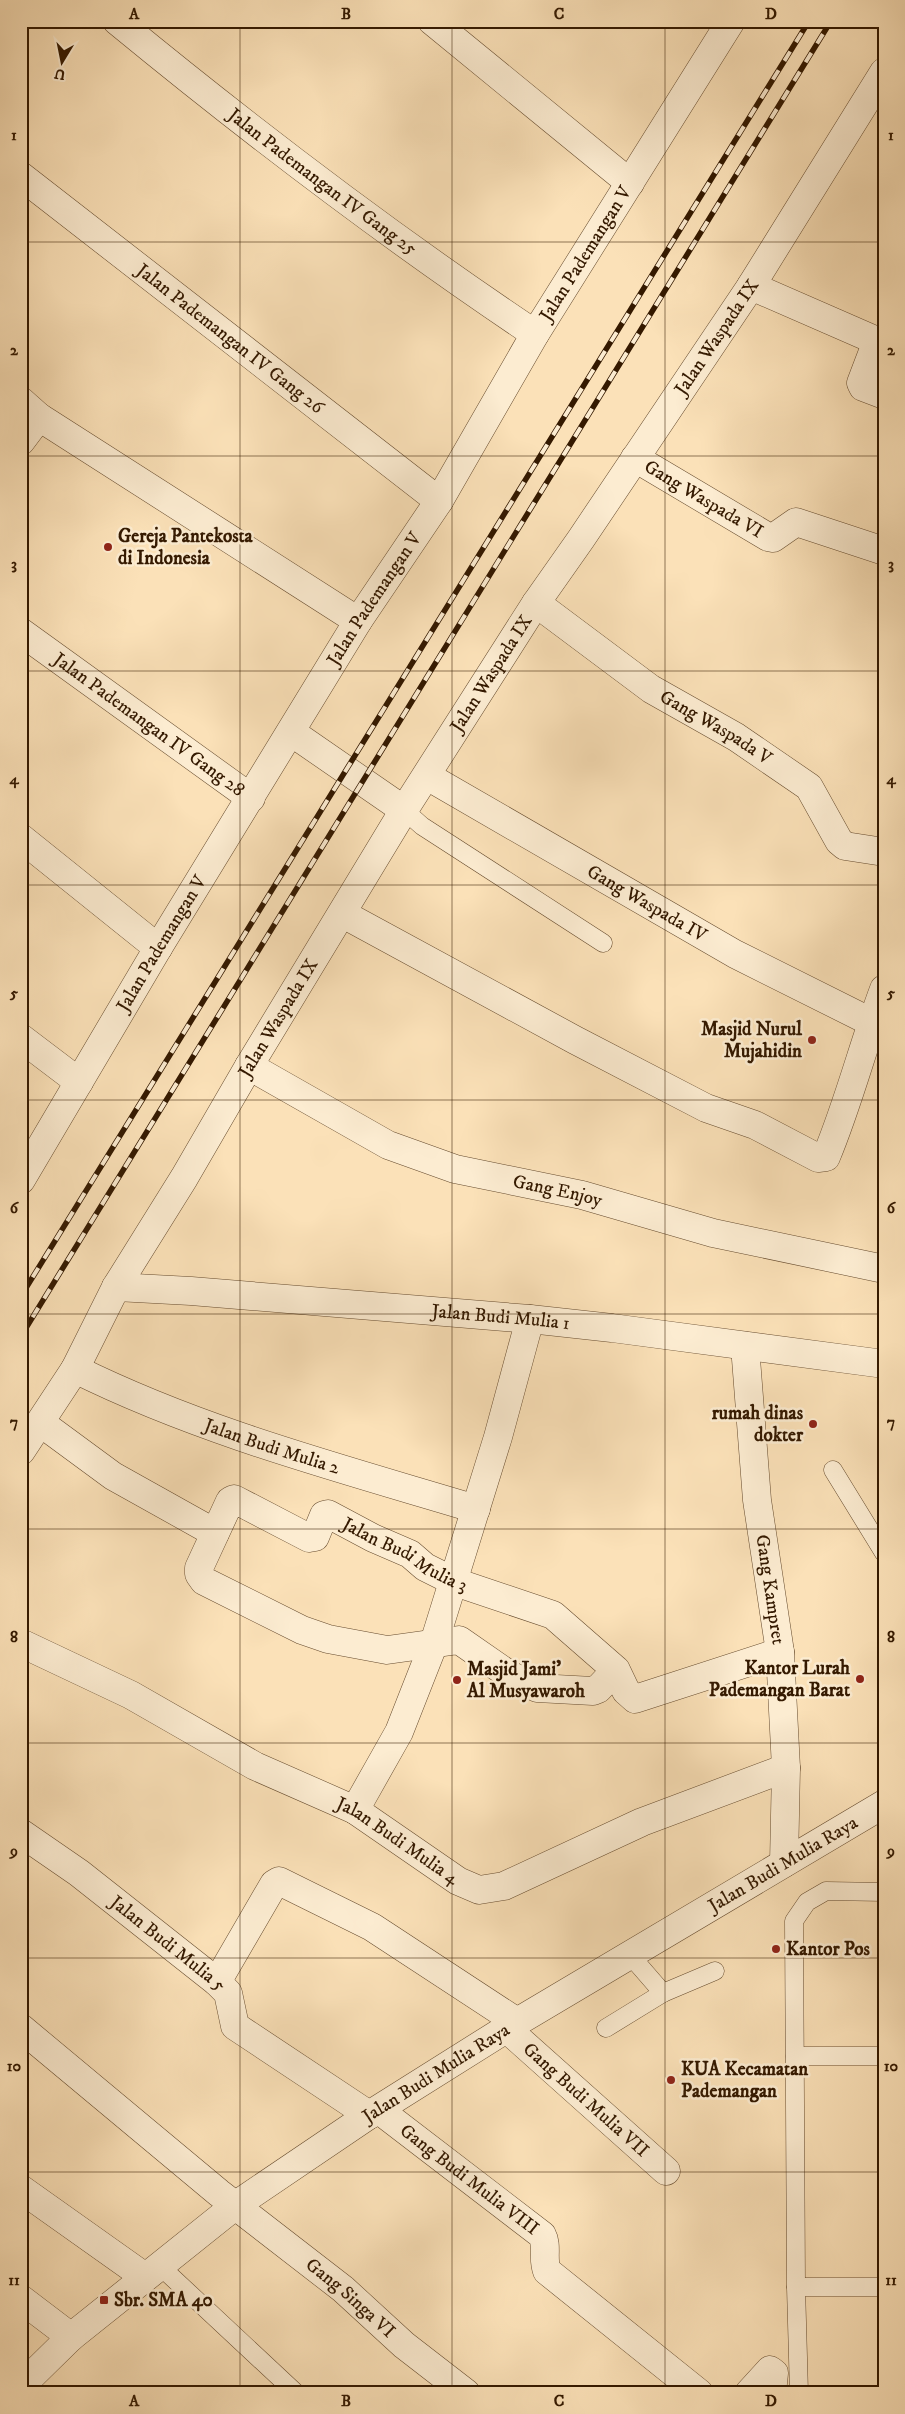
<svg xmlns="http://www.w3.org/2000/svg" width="905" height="2414" viewBox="0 0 905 2414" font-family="'IM FELL DW Pica',serif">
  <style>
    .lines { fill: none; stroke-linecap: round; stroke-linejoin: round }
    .service-casing { stroke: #664b2e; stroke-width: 19 }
    .minor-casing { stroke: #664b2e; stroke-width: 29 }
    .tertiary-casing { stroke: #664b2e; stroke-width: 29 }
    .service { stroke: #fcecd1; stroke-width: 18 }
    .minor { stroke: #fcecd1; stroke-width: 28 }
    .tertiary { stroke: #fcecd1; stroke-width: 28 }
    .rail-casing { stroke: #341900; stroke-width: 5.5 }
    .rail { stroke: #fcecd1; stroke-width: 4; stroke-dasharray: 11; stroke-linecap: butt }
    .grid { fill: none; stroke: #341900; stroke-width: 1; stroke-opacity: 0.55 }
    .poi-dot { fill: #8f2418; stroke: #fcecd1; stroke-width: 2 }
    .labels { text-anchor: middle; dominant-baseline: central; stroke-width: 5; stroke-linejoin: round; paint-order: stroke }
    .street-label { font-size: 19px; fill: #341900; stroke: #fcecd1 }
    .poi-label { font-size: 19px; font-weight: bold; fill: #341900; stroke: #fcecd1; text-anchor: start }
    .neatline { fill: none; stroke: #341900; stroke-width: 2 }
    .grid-label { font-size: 16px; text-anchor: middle; font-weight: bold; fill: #341900 }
  </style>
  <rect width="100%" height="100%" fill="#fbe1b8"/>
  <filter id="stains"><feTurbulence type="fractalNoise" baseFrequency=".004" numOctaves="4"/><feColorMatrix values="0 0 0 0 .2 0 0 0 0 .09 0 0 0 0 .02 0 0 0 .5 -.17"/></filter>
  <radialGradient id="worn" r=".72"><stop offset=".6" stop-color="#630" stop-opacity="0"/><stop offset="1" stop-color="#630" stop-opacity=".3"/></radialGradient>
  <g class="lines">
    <g class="service-casing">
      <g id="service">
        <path d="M404,810L422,826L603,943"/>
        <path d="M833,1470L884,1553"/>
        <path d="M630,1955L663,1993L715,1971"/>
        <path d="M606,2028L663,1993"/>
        <path d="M795,2056H884"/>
        <path d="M160,2266L296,2393"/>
        <path d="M796,2287H884"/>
        <path d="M799,2393L796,2287L794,1921L807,1902L826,1891L884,1892"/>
      </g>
    </g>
    <g class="minor-casing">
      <g id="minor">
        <path id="s1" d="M117,21C252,132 390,237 535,334"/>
        <path d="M432,21L630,183"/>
        <path id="s2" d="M21,176L439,501"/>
        <path d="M751,286L884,344"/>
        <path d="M877,341L861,383L863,387L884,395"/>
        <path d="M21,401L39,417L358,621"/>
        <path d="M21,441L39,417"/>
        <path id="s3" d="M635,458L768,537L773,538L796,522L884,551"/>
        <path id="s4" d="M536,603L651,689L736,737L809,787L839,841L845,846L884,852"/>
        <path id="s5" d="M21,632L251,798"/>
        <path d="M291,732L404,810"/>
        <path id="s6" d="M427,776L735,954L871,1022L884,1026"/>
        <path d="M21,838L158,948"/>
        <path d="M343,914L575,1040L706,1108L755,1125L818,1158L826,1157C849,1102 863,1045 884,989"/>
        <path d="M21,1038L79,1082"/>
        <path id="s7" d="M249,1066L388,1145L455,1169L582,1195L713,1233L884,1269"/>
        <path id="s8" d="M21,1180L158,948L358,621L439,501L535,334L731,21"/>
        <path id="s9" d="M116,1287L191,1291L530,1319L612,1328L884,1364"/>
        <path id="s10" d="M745,1346L757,1500L780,1652L786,1768L784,1863"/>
        <path id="s11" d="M75,1369C202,1432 340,1468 476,1509"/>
        <path d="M41,1423L113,1476L215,1533"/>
        <path id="s12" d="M21,1451L75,1369L116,1287L184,1178L249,1066L404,810L536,603L581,539L751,286L884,72"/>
        <path id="s13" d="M21,1643L131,1695L255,1766L355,1810L458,1881L479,1890L504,1886L642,1822L786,1768"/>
        <path id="s14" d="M616,1670L598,1689L593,1691L537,1688L508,1674L459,1640L387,1650L328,1639L302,1630L204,1581L199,1574V1568L230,1501L234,1499L309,1538L315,1537L324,1515L328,1514L373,1538L410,1554L425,1567L455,1582L553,1615L616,1670L626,1691L635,1699L780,1652"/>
        <path d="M355,1810L399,1732L434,1643L498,1437L530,1319"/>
        <path id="s15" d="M21,1833L79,1873L217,1982L228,1993L235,2026L369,2115"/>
        <path d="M217,1982L274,1884L279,1881L372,1927L517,2022"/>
        <path id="s16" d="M21,2028L219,2193L343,2289L404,2345L466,2393"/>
        <path id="s17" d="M507,2029L666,2171"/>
        <path id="s18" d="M379,2110L542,2235C548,2246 542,2259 547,2271L699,2393"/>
        <path d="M21,2189L145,2277"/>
        <path d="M21,2299L71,2337"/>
        <path d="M749,2393L770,2370L774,2373L772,2393"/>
      </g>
    </g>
    <g class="tertiary-casing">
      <g id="tertiary">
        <path id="s19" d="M21,2386L71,2337L236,2205L369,2115L517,2022L884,1804"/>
      </g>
    </g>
    <use href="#service" class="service"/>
    <use href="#minor" class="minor"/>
    <use href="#tertiary" class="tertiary"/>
    <g class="rail-casing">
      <g id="rail">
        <path d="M21,1296L809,21"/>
        <path d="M21,1336L831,21"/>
      </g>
    </g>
    <use href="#rail" class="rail"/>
  </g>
  <path class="grid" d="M240,21V2393M452,21V2393M665,21V2393M21,242H884M21,456H884M21,671H884M21,885H884M21,1100H884M21,1314H884M21,1529H884M21,1743H884M21,1958H884M21,2172H884"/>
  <g class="poi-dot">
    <circle cx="108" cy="547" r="5"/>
    <circle cx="812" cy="1040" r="5"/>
    <circle cx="813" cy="1424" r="5"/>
    <circle cx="860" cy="1679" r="5"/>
    <circle cx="457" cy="1680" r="5"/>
    <circle cx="776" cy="1949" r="5"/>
    <circle cx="671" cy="2080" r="5"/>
    <rect x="99" y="2295" width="10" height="10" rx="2.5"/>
  </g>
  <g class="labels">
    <g class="street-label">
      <text stroke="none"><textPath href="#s1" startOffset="261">Jalan Pademangan IV Gang 25</textPath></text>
      <text stroke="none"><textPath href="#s8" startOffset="1085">Jalan Pademangan V</textPath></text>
      <text stroke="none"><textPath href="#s12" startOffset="1314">Jalan Waspada IX</textPath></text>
      <text stroke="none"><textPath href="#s2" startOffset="265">Jalan Pademangan IV Gang 26</textPath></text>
      <text stroke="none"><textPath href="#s3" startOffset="80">Gang Waspada VI</textPath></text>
      <text stroke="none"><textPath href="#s8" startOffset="680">Jalan Pademangan V</textPath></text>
      <text stroke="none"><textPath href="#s12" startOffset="909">Jalan Waspada IX</textPath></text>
      <text stroke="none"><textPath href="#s5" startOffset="158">Jalan Pademangan IV Gang 28</textPath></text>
      <text stroke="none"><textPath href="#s4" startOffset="219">Gang Waspada V</textPath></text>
      <text stroke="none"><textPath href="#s6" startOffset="254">Gang Waspada IV</textPath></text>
      <text stroke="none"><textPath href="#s8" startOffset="275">Jalan Pademangan V</textPath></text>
      <text stroke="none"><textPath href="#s12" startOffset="504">Jalan Waspada IX</textPath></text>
      <text stroke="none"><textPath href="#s7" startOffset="336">Gang Enjoy</textPath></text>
      <text stroke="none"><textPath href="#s9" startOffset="386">Jalan Budi Mulia 1</textPath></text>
      <text stroke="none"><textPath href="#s11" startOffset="212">Jalan Budi Mulia 2</textPath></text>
      <text stroke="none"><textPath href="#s14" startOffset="748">Jalan Budi Mulia 3</textPath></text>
      <text stroke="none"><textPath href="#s10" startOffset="245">Gang Kampret</textPath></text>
      <text stroke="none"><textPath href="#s13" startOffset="426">Jalan Budi Mulia 4</textPath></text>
      <text stroke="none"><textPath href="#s19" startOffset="926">Jalan Budi Mulia Raya</textPath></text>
      <text stroke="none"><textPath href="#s15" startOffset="184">Jalan Budi Mulia 5</textPath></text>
      <text stroke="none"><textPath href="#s19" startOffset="521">Jalan Budi Mulia Raya</textPath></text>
      <text stroke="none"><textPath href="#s17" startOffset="106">Gang Budi Mulia VII</textPath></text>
      <text stroke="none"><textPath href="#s18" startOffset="114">Gang Budi Mulia VIII</textPath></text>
      <text stroke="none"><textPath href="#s16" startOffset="426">Gang Singa VI</textPath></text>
    </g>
    <g class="poi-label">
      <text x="118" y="536">Gereja Pantekosta<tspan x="118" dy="22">di Indonesia</tspan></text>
      <text x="802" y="1029" text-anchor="end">Masjid Nurul<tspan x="802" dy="22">Mujahidin</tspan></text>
      <text x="803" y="1413" text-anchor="end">rumah dinas<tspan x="803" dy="22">dokter</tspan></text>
      <text x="850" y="1668" text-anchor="end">Kantor Lurah<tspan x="850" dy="22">Pademangan Barat</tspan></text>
      <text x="467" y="1669">Masjid Jami'<tspan x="467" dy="22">Al Musyawaroh</tspan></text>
      <text x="786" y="1949">Kantor Pos</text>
      <text x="681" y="2069">KUA Kecamatan<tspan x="681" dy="22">Pademangan</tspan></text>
      <text x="114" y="2300">Sbr. SMA 40</text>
    </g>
  </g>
  <rect width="905" height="2414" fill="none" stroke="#fbe1b8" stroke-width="55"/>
  <g transform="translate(62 62) rotate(190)" stroke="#fcecd1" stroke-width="4" paint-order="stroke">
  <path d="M0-4L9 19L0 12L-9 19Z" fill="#341900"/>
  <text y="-8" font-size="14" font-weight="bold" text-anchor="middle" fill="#341900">U</text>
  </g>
  <rect x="28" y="28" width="850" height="2358" class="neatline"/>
  <g class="grid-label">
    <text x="134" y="19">A</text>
    <text x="346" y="19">B</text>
    <text x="559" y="19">C</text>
    <text x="771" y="19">D</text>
    <text x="14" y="140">1</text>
    <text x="891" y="140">1</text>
    <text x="14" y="355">2</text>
    <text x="891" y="355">2</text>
    <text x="14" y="569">3</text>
    <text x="891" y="569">3</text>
    <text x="14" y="784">4</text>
    <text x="891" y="784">4</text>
    <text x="14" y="998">5</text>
    <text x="891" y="998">5</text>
    <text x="14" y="1213">6</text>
    <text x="891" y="1213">6</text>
    <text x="14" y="1427">7</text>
    <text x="891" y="1427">7</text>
    <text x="14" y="1642">8</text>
    <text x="891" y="1642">8</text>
    <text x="14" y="1856">9</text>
    <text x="891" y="1856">9</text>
    <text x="14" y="2071">10</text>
    <text x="891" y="2071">10</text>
    <text x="14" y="2285">11</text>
    <text x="891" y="2285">11</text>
    <text x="134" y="2406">A</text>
    <text x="346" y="2406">B</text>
    <text x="559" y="2406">C</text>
    <text x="771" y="2406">D</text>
  </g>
  <rect width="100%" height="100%" filter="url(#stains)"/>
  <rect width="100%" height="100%" fill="url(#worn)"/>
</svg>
